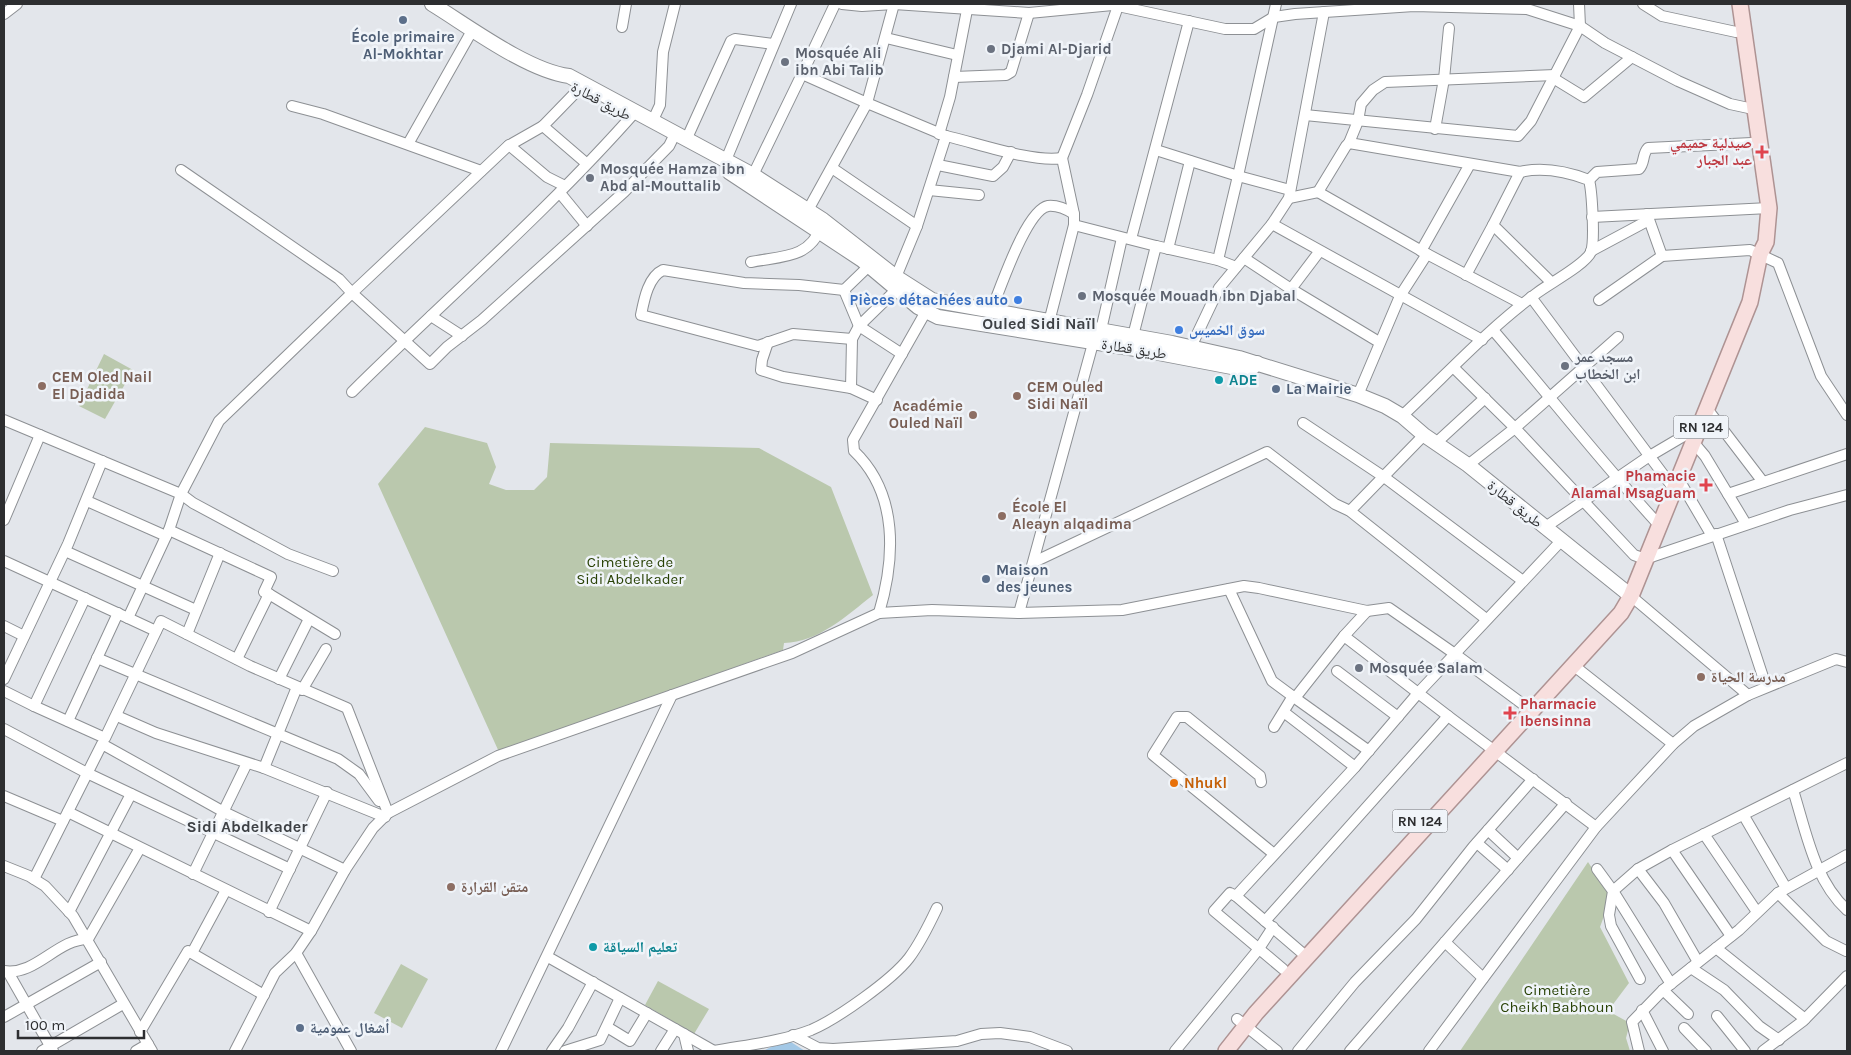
<svg xmlns="http://www.w3.org/2000/svg" width="1851" height="1055" viewBox="0 0 1851 1055" font-family="Karla,'Noto Naskh Arabic',sans-serif">
  <style>
    .green { fill: #bac8ad }
    .water { fill: #a3c8e6 }
    .lines { fill: none; stroke-linecap: round; stroke-linejoin: round }
    .minor-casing { stroke: #8d9094; stroke-width: 12 }
    .secondary-casing { stroke: #8d9094; stroke-width: 16 }
    .primary-casing { stroke: #ae9393; stroke-width: 18 }
    .minor { stroke: #fff; stroke-width: 10 }
    .secondary { stroke: #fff; stroke-width: 14 }
    .primary { stroke: #f8dfde; stroke-width: 15 }
    .service-dot { fill: #5c6f8a; stroke: #f0f4f9; stroke-width: 2 }
    .worship-dot { fill: #6b7280; stroke: #f0f4f9; stroke-width: 2 }
    .health-dot { fill: #e0444e; stroke: #f0f4f9; stroke-width: 2 }
    .shop-dot { fill: #3f7fe0; stroke: #f0f4f9; stroke-width: 2 }
    .culture-dot { fill: #0f9aa8; stroke: #f0f4f9; stroke-width: 2 }
    .education-dot { fill: #8d6e63; stroke: #f0f4f9; stroke-width: 2 }
    .food-dot { fill: #e8710a; stroke: #f0f4f9; stroke-width: 2 }
    .labels { text-anchor: middle; dominant-baseline: central; stroke-width: 5; stroke-linejoin: round; paint-order: stroke }
    .shield { fill: #f0f4f9; stroke: #68696c; stroke-width: 1 }
    .shield-label { font-size: 14px; font-weight: bold; fill: #2d2e30 }
    .service-label { font-size: 15px; font-weight: bold; fill: #4e5e75; stroke: #f0f4f9; text-anchor: start }
    .worship-label { font-size: 15px; font-weight: bold; fill: #5b616d; stroke: #f0f4f9; text-anchor: start }
    .street-label { font-size: 15px; fill: #2d2e30; stroke: #f0f4f9 }
    .health-label { font-size: 15px; font-weight: bold; fill: #be3a42; stroke: #f0f4f9; text-anchor: end }
    .shop-label { font-size: 15px; font-weight: bold; fill: #366cbe; stroke: #f0f4f9; text-anchor: end }
    .education-label { font-size: 15px; font-weight: bold; fill: #785e54; stroke: #f0f4f9; text-anchor: start }
    .culture-label { font-size: 15px; font-weight: bold; fill: #0d838f; stroke: #f0f4f9; text-anchor: start }
    .park-label { font-size: 15px; fill: #294206; stroke: #f0f4f9 }
    .food-label { font-size: 15px; font-weight: bold; fill: #c56008; stroke: #f0f4f9; text-anchor: start }
    .neighbourhood-label { font-size: 16px; font-weight: bold; fill: #3e4145; stroke: #f0f4f9 }
  </style>
  <rect width="100%" height="100%" fill="#e3e6eb"/>
  <g class="green">
    <path d="M104,354L133,370L105,419L79,406Z"/>
    <path d="M425,427L487,443L496,467L489,484L506,490H534L547,477L550,443L759,448L831,487L873,595C846,616 819,642 784,643L783,650L499,752L378,484Z"/>
    <path d="M1588,862L1611,897L1600,927L1629,983L1608,1011L1630,1023L1626,1038L1630,1051H1460Z"/>
    <path d="M401,964L428,979L402,1028L374,1013Z"/>
    <path d="M658,981L709,1009L694,1034L645,1005Z"/>
  </g>
  <path class="water" d="M791,1042L805,1051H763L777,1044Z"/>
  <g class="lines">
    <g class="minor-casing">
      <g id="minor">
        <path d="M842,4L862,6L894,4L1029,13L1123,4"/>
        <path d="M1643,4L1662,16L1736,32"/>
        <path d="M1118,6L1225,29H1254L1274,17L1295,14L1414,6L1527,9L1580,26L1605,43L1678,81L1730,104L1753,109"/>
        <path d="M4,14L17,4"/>
        <path d="M622,27L626,4"/>
        <path d="M886,38L957,55"/>
        <path d="M802,74L835,4"/>
        <path d="M954,77L1006,75L1011,72L1029,13"/>
        <path d="M1553,78L1584,97L1632,57"/>
        <path d="M581,82L578,90L543,126L508,146L352,293L430,364L447,347L482,320L624,192L669,146L676,132"/>
        <path d="M292,106L323,114L481,171"/>
        <path d="M1305,115L1518,136L1531,121L1580,26L1579,4"/>
        <path d="M653,120L660,105L663,52L675,4"/>
        <path d="M543,126L586,163"/>
        <path d="M1435,129L1444,79L1449,28"/>
        <path d="M939,134L950,97L967,10"/>
        <path d="M687,138L731,41L735,39L773,44"/>
        <path d="M1349,143L1358,121L1361,104L1373,90L1385,82L1555,75"/>
        <path d="M408,144L473,29"/>
        <path d="M509,145L547,177L565,186"/>
        <path d="M1156,150L1238,176L1276,4"/>
        <path d="M1062,158L1087,95L1118,6"/>
        <path d="M726,160L791,4"/>
        <path d="M938,165L993,176L1003,167L1011,152"/>
        <path d="M832,168L917,226"/>
        <path d="M1520,172L1493,225L1551,282"/>
        <path d="M753,175L802,74L867,103L894,4"/>
        <path d="M1589,180L1597,172L1639,169C1645,163 1642,154 1648,148L1752,143"/>
        <path d="M929,190L979,195"/>
        <path d="M560,193L587,226"/>
        <path d="M1289,198L1318,192"/>
        <path d="M808,210L867,103L946,136"/>
        <path d="M1647,214L1662,256"/>
        <path d="M1592,217L1769,208"/>
        <path d="M1272,224L1482,340"/>
        <path d="M1074,225L1156,246"/>
        <path d="M1131,239L1189,21"/>
        <path d="M1168,249L1190,161"/>
        <path d="M1421,251L1470,164"/>
        <path d="M1591,251L1649,220"/>
        <path d="M1244,258L1291,289L1379,342"/>
        <path d="M1218,260L1238,176L1290,190"/>
        <path d="M751,262C781,256 809,259 821,227"/>
        <path d="M1466,275L1493,225"/>
        <path d="M896,277L917,226L946,136C977,143 1033,163 1062,158L1074,214"/>
        <path d="M1291,289L1319,252"/>
        <path d="M844,290L859,326L902,354"/>
        <path d="M1531,297L1674,489"/>
        <path d="M1599,300L1662,256L1750,250L1778,263L1821,376L1847,415"/>
        <path d="M991,311C1000,290 1026,210 1048,206C1058,205 1066,209 1074,214V225L1049,322"/>
        <path d="M431,316L462,336"/>
        <path d="M1101,330L1122,238"/>
        <path d="M1493,330C1549,395 1601,462 1659,525"/>
        <path d="M1133,336L1156,246L1218,260L1236,267"/>
        <path d="M852,339L793,334L758,346L641,315C644,300 648,277 663,270L744,283L799,285L844,290L873,262"/>
        <path d="M768,342L762,360L761,370L783,377L851,388"/>
        <path d="M1191,347L1219,288L1272,224L1289,198L1324,12"/>
        <path d="M1454,368L1515,428L1634,555L1645,559L1790,510L1847,495"/>
        <path d="M352,392C447,298 548,211 636,111"/>
        <path d="M1358,395L1400,296L1427,254"/>
        <path d="M877,400L851,388L852,339L859,326L901,285"/>
        <path d="M1708,410L1763,482"/>
        <path d="M1402,416C1447,374 1488,329 1537,293C1550,283 1585,265 1591,252C1595,241 1592,191 1589,180C1568,172 1542,167 1520,172L1349,143L1346,146L1318,192L1427,254L1522,304"/>
        <path d="M4,420L181,494L193,503L288,554L333,571"/>
        <path d="M1303,423L1384,477L1523,581"/>
        <path d="M1436,443L1485,398"/>
        <path d="M1694,443L1705,456L1746,524"/>
        <path d="M1468,465L1515,428L1618,337"/>
        <path d="M1678,478L1712,536"/>
        <path d="M1728,494L1847,454"/>
        <path d="M87,501L166,536"/>
        <path d="M1350,511L1424,435"/>
        <path d="M4,520L40,435"/>
        <path d="M1544,528L1648,457L1687,434"/>
        <path d="M169,530L271,577L264,592L269,594"/>
        <path d="M1716,534L1766,686"/>
        <path d="M65,551L196,610"/>
        <path d="M4,561L128,618L169,530L181,494L219,421L352,293L339,279L181,170"/>
        <path d="M1034,562L1267,452L1335,504L1350,511L1486,619"/>
        <path d="M1229,589L1272,681L1295,698L1344,636L1448,716"/>
        <path d="M1631,596L1748,695L1836,659L1847,662"/>
        <path d="M879,613C895,559 899,494 854,451L853,440L929,306"/>
        <path d="M1019,613L1095,336"/>
        <path d="M128,618L156,631"/>
        <path d="M4,626L24,636"/>
        <path d="M187,634L220,553"/>
        <path d="M1344,636L1367,611"/>
        <path d="M97,658L338,759L359,774L379,801"/>
        <path d="M237,659L269,594L335,634"/>
        <path d="M1573,665L1673,744"/>
        <path d="M1337,671L1398,717"/>
        <path d="M4,679L68,544L102,461"/>
        <path d="M279,679L309,619"/>
        <path d="M302,690L326,649"/>
        <path d="M4,691L34,706L85,598"/>
        <path d="M1295,698L1369,751"/>
        <path d="M34,706L105,738L161,621L250,666L347,708L388,813"/>
        <path d="M1285,713L1355,767"/>
        <path d="M117,716L156,733L264,768L385,817"/>
        <path d="M68,721L118,613"/>
        <path d="M1274,727L1293,696"/>
        <path d="M4,729L87,773L290,869"/>
        <path d="M264,768L297,687"/>
        <path d="M1261,782L1260,776L1187,717H1177L1153,755L1274,854"/>
        <path d="M1793,790C1806,831 1814,880 1847,910"/>
        <path d="M4,796L63,821"/>
        <path d="M68,812L311,931"/>
        <path d="M1744,816L1786,888"/>
        <path d="M1488,830L1518,858"/>
        <path d="M1704,834L1757,912"/>
        <path d="M1477,843L1508,870"/>
        <path d="M1672,850L1731,936"/>
        <path d="M4,866L29,876L45,886L73,916L152,1051"/>
        <path d="M1597,869L1613,891L1609,915L1611,926L1640,979"/>
        <path d="M1638,869L1664,903L1698,962"/>
        <path d="M193,874L247,763"/>
        <path d="M34,879L102,744L224,812L345,870"/>
        <path d="M1778,893L1826,941L1846,951"/>
        <path d="M1236,896L1308,958"/>
        <path d="M69,912L131,794"/>
        <path d="M269,912L327,792"/>
        <path d="M1265,921L1448,716L1596,827"/>
        <path d="M1445,942L1483,978"/>
        <path d="M1716,948L1805,1019"/>
        <path d="M192,953L226,890"/>
        <path d="M296,953L351,1051"/>
        <path d="M548,957L714,1051"/>
        <path d="M1691,968L1724,990L1759,1026L1779,1040"/>
        <path d="M1283,969L1214,911L1230,893L1236,896L1355,767L1419,692L1561,541"/>
        <path d="M4,971C36,976 57,939 88,939L140,848"/>
        <path d="M8,972L53,1051"/>
        <path d="M1671,984L1613,891L1638,869L1672,850L1847,763"/>
        <path d="M1663,990L1688,1014"/>
        <path d="M1642,1010L1663,1051"/>
        <path d="M1717,1016L1745,1051"/>
        <path d="M4,1017L101,962"/>
        <path d="M1237,1019L1277,1051"/>
        <path d="M607,1027L630,1041L647,1013"/>
        <path d="M1684,1028L1706,1051"/>
        <path d="M140,1032L188,951L264,995"/>
        <path d="M684,1034L688,1051"/>
        <path d="M793,1035L818,1048L833,1049L957,1041L981,1034L1000,1033L1030,1037L1067,1051"/>
        <path d="M42,1051L123,1004"/>
        <path d="M136,1051L148,1044"/>
        <path d="M235,1051L275,973L296,953L311,931L345,870L373,828L388,813L498,756L792,653L879,613L932,610L1019,613L1122,610L1244,586L1259,588L1367,611L1389,608L1455,654L1532,711"/>
        <path d="M501,1051L672,695"/>
        <path d="M552,1051L568,1028L593,982"/>
        <path d="M565,1051L600,1040L620,998"/>
        <path d="M661,1051L675,1029"/>
        <path d="M714,1051C746,1045 780,1042 811,1030C837,1019 892,980 909,958C921,942 929,925 937,908"/>
        <path d="M1175,1051L1258,950L1273,927"/>
        <path d="M1298,1051L1355,982L1416,919L1473,847L1533,779"/>
        <path d="M1350,1051L1566,803"/>
        <path d="M1429,1051L1596,827L1673,744L1694,726L1748,695"/>
        <path d="M1639,1051L1632,1022L1663,990L1739,930L1778,893L1847,855"/>
        <path d="M1763,1051L1803,1021L1847,976"/>
      </g>
    </g>
    <g class="secondary-casing">
      <g id="secondary">
        <path d="M432,4C468,26 528,71 569,76L753,175L823,220L896,277L932,300L1172,343L1239,358L1358,395L1385,406L1402,416L1424,435L1468,465L1631,596"/>
        <path d="M729,172L862,260L918,307L938,317L1148,351L1237,368L1253,367L1257,363"/>
      </g>
    </g>
    <g class="primary-casing">
      <path id="primary" d="M1226,1051L1256,1013L1621,613L1631,596L1750,302L1760,254L1766,242L1769,208L1740,4"/>
    </g>
    <use href="#minor" class="minor"/>
    <use href="#secondary" class="secondary"/>
    <use href="#primary" class="primary"/>
  </g>
  <g class="service-dot">
    <circle cx="403" cy="20" r="5"/>
    <circle cx="1276" cy="389" r="5"/>
    <circle cx="986" cy="579" r="5"/>
    <circle cx="300" cy="1028" r="5"/>
  </g>
  <g class="worship-dot">
    <circle cx="991" cy="49" r="5"/>
    <circle cx="785" cy="62" r="5"/>
    <circle cx="590" cy="178" r="5"/>
    <circle cx="1082" cy="296" r="5"/>
    <circle cx="1565" cy="366" r="5"/>
    <circle cx="1359" cy="668" r="5"/>
  </g>
  <g class="health-dot">
    <path d="M1759.5 144.5h5v5h5v5h-5v5h-5v-5h-5v-5h5z"/>
    <path d="M1703.5 477.5h5v5h5v5h-5v5h-5v-5h-5v-5h5z"/>
    <path d="M1507.5 705.5h5v5h5v5h-5v5h-5v-5h-5v-5h5z"/>
  </g>
  <g class="shop-dot">
    <circle cx="1018" cy="300" r="5"/>
    <circle cx="1179" cy="330" r="5"/>
  </g>
  <g class="culture-dot">
    <circle cx="1219" cy="380" r="5"/>
    <circle cx="593" cy="947" r="5"/>
  </g>
  <g class="education-dot">
    <circle cx="42" cy="386" r="5"/>
    <circle cx="1017" cy="396" r="5"/>
    <circle cx="973" cy="415" r="5"/>
    <circle cx="1002" cy="516" r="5"/>
    <circle cx="1701" cy="677" r="5"/>
    <circle cx="451" cy="887" r="5"/>
  </g>
  <circle class="food-dot" cx="1174" cy="783" r="5"/>
  <g class="labels">
    <g class="shield">
      <rect x="1673.5" y="415.5" width="55" height="23" rx="4"/>
      <rect x="1392.5" y="809.5" width="55" height="23" rx="4"/>
    </g>
    <g class="shield-label">
      <text x="1701" y="427">RN 124</text>
      <text x="1420" y="821">RN 124</text>
    </g>
    <g class="service-label">
      <text x="403" y="37" text-anchor="middle">École primaire<tspan x="403" dy="17">Al-Mokhtar</tspan></text>
      <text x="1286" y="389">La Mairie</text>
      <text x="996" y="570">Maison<tspan x="996" dy="17">des jeunes</tspan></text>
      <text x="310" y="1028">أشغال عمومية</text>
    </g>
    <g class="worship-label">
      <text x="1001" y="49">Djami Al-Djarid</text>
      <text x="795" y="53">Mosquée Ali<tspan x="795" dy="17">ibn Abi Talib</tspan></text>
      <text x="600" y="169">Mosquée Hamza ibn<tspan x="600" dy="17">Abd al-Mouttalib</tspan></text>
      <text x="1092" y="296">Mosquée Mouadh ibn Djabal</text>
      <text x="1575" y="357">مسجد عمر<tspan x="1575" dy="17">ابن الخطاب</tspan></text>
      <text x="1369" y="668">Mosquée Salam</text>
    </g>
    <g class="street-label">
      <text transform="translate(601 101) rotate(28)">طريق قطارة</text>
      <text transform="translate(1134 349) rotate(9)">طريق قطارة</text>
      <text transform="translate(1515 504) rotate(39)">طريق قطارة</text>
    </g>
    <g class="health-label">
      <text x="1752" y="143">صيدلية حميمي<tspan x="1752" dy="17">عبد الجبار</tspan></text>
      <text x="1696" y="476">Phamacie<tspan x="1696" dy="17">Alamal Msaguam</tspan></text>
      <text x="1520" y="704" text-anchor="start">Pharmacie<tspan x="1520" dy="17">Ibensinna</tspan></text>
    </g>
    <g class="shop-label">
      <text x="1008" y="300">Pièces détachées auto</text>
      <text x="1189" y="330" text-anchor="start">سوق الخميس</text>
    </g>
    <g class="education-label">
      <text x="52" y="377">CEM Oled Nail<tspan x="52" dy="17">El Djadida</tspan></text>
      <text x="1027" y="387">CEM Ouled<tspan x="1027" dy="17">Sidi Naïl</tspan></text>
      <text x="963" y="406" text-anchor="end">Académie<tspan x="963" dy="17">Ouled Naïl</tspan></text>
      <text x="1012" y="507">École El<tspan x="1012" dy="17">Aleayn alqadima</tspan></text>
      <text x="1711" y="677">مدرسة الحياة</text>
      <text x="461" y="887">متقن القرارة</text>
    </g>
    <g class="culture-label">
      <text x="1229" y="380">ADE</text>
      <text x="603" y="947">تعليم السياقة</text>
    </g>
    <g class="park-label">
      <text x="630" y="562">Cimetière de<tspan x="630" dy="17">Sidi Abdelkader</tspan></text>
      <text x="1557" y="990">Cimetière<tspan x="1557" dy="17">Cheikh Babhoun</tspan></text>
    </g>
    <g class="food-label">
      <text x="1184" y="783">Nhukl</text>
    </g>
    <g class="neighbourhood-label">
      <text x="1039" y="323">Ouled Sidi Naïl</text>
      <text x="247" y="826">Sidi Abdelkader</text>
    </g>
  </g>
  <rect width="1851" height="1055" fill="none" stroke="#2d2e30" stroke-width="10"/>
  <path d="M18 1030v8h126v-8" fill="none" stroke="#2d2e30" stroke-width="2.5"/>
  <text x="25" y="1030" font-size="15" fill="#2d2e30" stroke="#f0f4f9" stroke-width="4" paint-order="stroke">100 m</text>
</svg>
